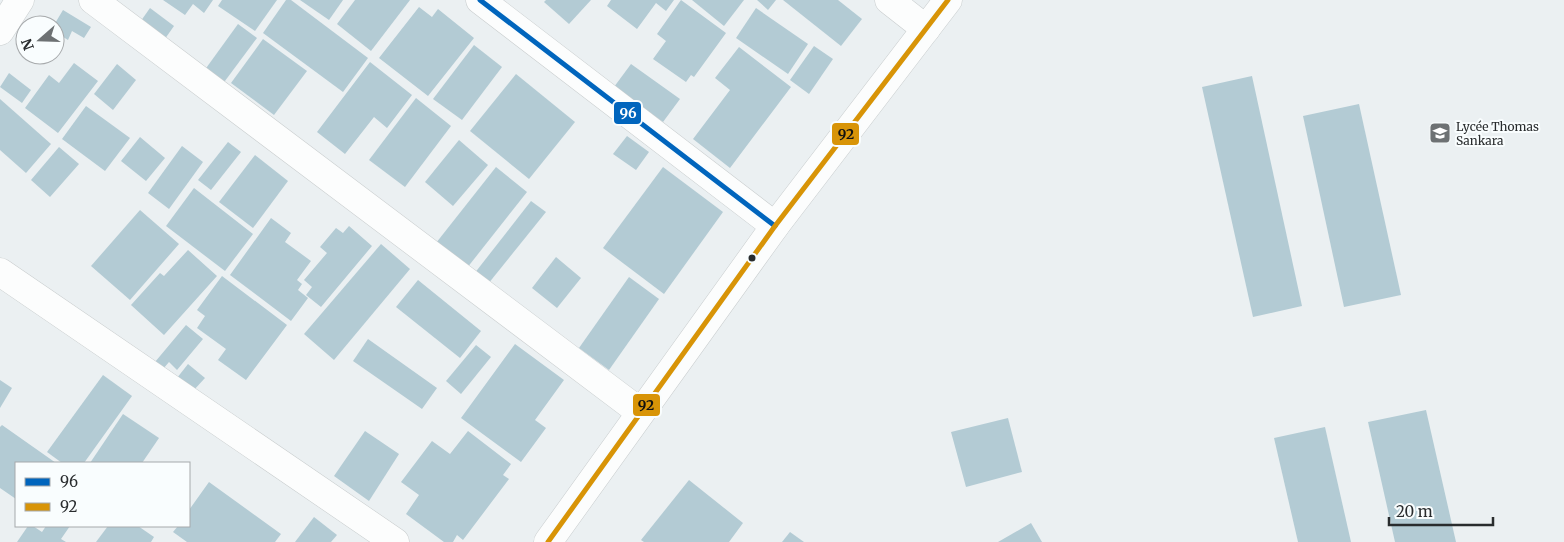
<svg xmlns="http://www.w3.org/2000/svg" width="1564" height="542" viewBox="0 0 1564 542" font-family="Merriweather,serif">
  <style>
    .building { fill: #b3cbd4 }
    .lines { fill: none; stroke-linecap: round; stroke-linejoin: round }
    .street-casing { stroke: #c9cdce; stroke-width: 29 }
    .highway-casing { stroke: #c9cdce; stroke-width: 29 }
    .street { stroke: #fcfdfd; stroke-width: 28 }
    .highway { stroke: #fcfdfd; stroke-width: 28 }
    .bus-1-casing { stroke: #f9fdfe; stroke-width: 9 }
    .bus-2-casing { stroke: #f9fdfe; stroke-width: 9 }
    .bus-1 { stroke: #0065bd; stroke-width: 5 }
    .bus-2 { stroke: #d89407; stroke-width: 5 }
    .bus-dot { fill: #292c2e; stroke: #f9fdfe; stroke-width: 2 }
    .labels { text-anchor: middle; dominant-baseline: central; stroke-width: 4; stroke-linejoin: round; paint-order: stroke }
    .poi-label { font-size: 12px; fill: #292c2e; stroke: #f9fdfe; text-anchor: start }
    .line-badge { stroke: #f9fdfe; stroke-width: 2 }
    .badge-label { font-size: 14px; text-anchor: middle; font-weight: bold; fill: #fff }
    .pale-badge-label { font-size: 14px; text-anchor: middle; font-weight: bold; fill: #111 }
  </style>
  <rect width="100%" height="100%" fill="#ebf0f2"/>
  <g class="building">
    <path d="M163,0H213L204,13L193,4L185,15Z"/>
    <path d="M222,0H277L255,31L218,6Z"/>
    <path d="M286,0H291L368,58L343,92L263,33Z"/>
    <path d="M300,0H343L329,20Z"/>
    <path d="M355,0H410L371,51L337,24Z"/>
    <path d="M546,0H591L569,24L544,2Z"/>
    <path d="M611,0H674L666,11L656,3L637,29L607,6Z"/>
    <path d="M681,0L726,33L694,77L691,75L686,82L653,59L666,41L657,34Z"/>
    <path d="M692,0H744L724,26Z"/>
    <path d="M757,0H776L768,10Z"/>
    <path d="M783,0H838L862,19L841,46Z"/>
    <path d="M419,7L432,17L438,9L474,38L428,96L379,58Z"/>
    <path d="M150,8L174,26L162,43L138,25Z"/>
    <path d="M756,8L808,44L788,74L736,38Z"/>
    <path d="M63,10L91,27L84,38L72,31L68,40L55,32L54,25Z"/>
    <path d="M238,24L257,38L222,85L204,71Z"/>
    <path d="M263,39L307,71L274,115L231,83Z"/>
    <path d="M474,45L502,67L462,120L433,99Z"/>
    <path d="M814,46L833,59L809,94L790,80Z"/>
    <path d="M739,47L791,87L730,168L693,139L730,90L715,78Z"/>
    <path d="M370,62L412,95L387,128L374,117L345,154L317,132Z"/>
    <path d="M74,63L98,81L58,133L25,108L49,75L59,83Z"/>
    <path d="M117,64L136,80L113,110L94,94Z"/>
    <path d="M631,64L680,99L663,122L614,87Z"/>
    <path d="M9,73L31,90L22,103L0,87Z"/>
    <path d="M516,74L575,122L529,179L470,131Z"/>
    <path d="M1252,76L1302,306L1253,317L1202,87Z"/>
    <path d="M416,98L451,126L405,187L369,160Z"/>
    <path d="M0,99L51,144L26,173L0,150Z"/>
    <path d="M1359,104L1401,295L1344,307L1303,116Z"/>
    <path d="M86,106L130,138L105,171L62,139Z"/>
    <path d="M627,136L649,152L636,170L613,154Z"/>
    <path d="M140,137L165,158L146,181L121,161Z"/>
    <path d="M459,140L488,165L453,206L425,182Z"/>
    <path d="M228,142L241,152L211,190L198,180Z"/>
    <path d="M182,146L203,162L169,209L148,193Z"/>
    <path d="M59,147L79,164L50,197L31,180Z"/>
    <path d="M255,155L288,181L253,228L219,202Z"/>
    <path d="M496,167L527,192L467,268L436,243Z"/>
    <path d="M663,167L723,212L664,294L603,248Z"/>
    <path d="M194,188L253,234L225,271L166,226Z"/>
    <path d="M531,201L546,212L488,284L474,274Z"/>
    <path d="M140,210L179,244L130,300L91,266Z"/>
    <path d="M271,218L291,233L285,242L311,261L297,280L302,284L298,290L308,298L291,321L230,275Z"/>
    <path d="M349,226L372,246L321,307L306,295L312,287L304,280L327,253L320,247L336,228L343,233Z"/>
    <path d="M381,244L410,269L334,360L304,334Z"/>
    <path d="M188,250L217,276L164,335L131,305L160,273L164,276Z"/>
    <path d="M556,257L581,278L557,308L532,288Z"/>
    <path d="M222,276L287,325L246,380L218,360L226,349L197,328L205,316L197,310Z"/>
    <path d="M629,277L659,299L609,370L579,348Z"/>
    <path d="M418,280L481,331L460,358L396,307Z"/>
    <path d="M186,325L203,339L177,370L169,362L163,369L155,362Z"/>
    <path d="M368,339L437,388L422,409L353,361Z"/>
    <path d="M515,344L564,380L535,420L546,428L521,462L461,418Z"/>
    <path d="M476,345L491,357L461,394L446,381Z"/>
    <path d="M188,364L205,378L193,391L177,378Z"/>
    <path d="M103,375L132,396L84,463H62L47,452Z"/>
    <path d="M0,380L12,388L0,408Z"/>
    <path d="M1426,410L1456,542H1395L1368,422Z"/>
    <path d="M123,414L159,438L142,463H90Z"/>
    <path d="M1008,418L1022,472L966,487L951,432Z"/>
    <path d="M2,425L56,463H16V499L0,488V427Z"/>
    <path d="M1325,427L1351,542H1298L1274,438Z"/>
    <path d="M365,431L399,454L369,501L334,476Z"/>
    <path d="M468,431L511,464L503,475L509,479L463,540L457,535L453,542H444L406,514L419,495L401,482L432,441L450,454Z"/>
    <path d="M689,480L743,523L729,542H644L641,540Z"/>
    <path d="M209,482L281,534L275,542H187L173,532L178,526H189V510Z"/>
    <path d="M314,517L337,535L331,542H295Z"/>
    <path d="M1031,523L1042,542H998Z"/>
    <path d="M28,526H33L42,532L46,526H70L61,539L66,542H17Z"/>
    <path d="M108,526H138L154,537L151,542H96Z"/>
    <path d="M790,532L804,542H782Z"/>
  </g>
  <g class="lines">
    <g class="street-casing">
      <g id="street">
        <path d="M93,0L640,412"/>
        <path d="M480,0L775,226"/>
        <path d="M889,0L926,29"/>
        <path d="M0,31L20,0"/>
        <path d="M0,272L395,542"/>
      </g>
    </g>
    <g class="highway-casing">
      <path id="highway" d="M548,542L775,226L948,0"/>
    </g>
    <use href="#street" class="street"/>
    <use href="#highway" class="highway"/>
    <g class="bus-1-casing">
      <path id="bus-1" d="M480,0L775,226"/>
    </g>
    <g class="bus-2-casing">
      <path id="bus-2" d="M548,542L775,226L948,0"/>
    </g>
    <use href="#bus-1" class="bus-1"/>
    <use href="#bus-2" class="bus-2"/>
  </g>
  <defs>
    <g id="university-square" transform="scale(1.125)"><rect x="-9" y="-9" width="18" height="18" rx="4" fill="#6d7173" stroke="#f9fdfe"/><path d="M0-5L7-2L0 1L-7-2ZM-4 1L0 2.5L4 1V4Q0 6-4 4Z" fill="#fff"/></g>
  </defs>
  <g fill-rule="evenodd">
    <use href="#university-square" x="1440" y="133"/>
  </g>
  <circle class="bus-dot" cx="752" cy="258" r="4.5"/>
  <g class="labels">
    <g class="poi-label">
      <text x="1456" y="126">Lycée Thomas<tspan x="1456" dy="14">Sankara</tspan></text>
    </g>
  </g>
  <g class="line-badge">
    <rect x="613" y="101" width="29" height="24" rx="5" fill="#0065bd"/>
    <rect x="831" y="122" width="29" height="24" rx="5" fill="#d89407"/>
    <rect x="632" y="393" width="29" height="24" rx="5" fill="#d89407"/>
  </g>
  <g class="badge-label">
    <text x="628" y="118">96</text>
  </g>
  <g class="pale-badge-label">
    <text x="846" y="139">92</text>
    <text x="646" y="410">92</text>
  </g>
  <rect x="15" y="462" width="175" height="65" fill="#f9fdfe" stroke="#a6a9ab"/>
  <rect x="25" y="478" width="25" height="8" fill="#0065bd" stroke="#a6a9ab"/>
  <text x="60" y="487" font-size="15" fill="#292c2e">96</text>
  <rect x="25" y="503" width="25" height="8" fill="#d89407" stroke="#a6a9ab"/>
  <text x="60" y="512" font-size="15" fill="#292c2e">92</text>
  <g transform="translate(40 40) rotate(250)"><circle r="24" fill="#f9fdfe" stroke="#a6a9ab"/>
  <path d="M0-4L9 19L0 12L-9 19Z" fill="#6d7173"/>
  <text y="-8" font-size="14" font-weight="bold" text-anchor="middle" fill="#292c2e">N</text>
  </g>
  <path d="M1389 517v8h104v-8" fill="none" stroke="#292c2e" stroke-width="2.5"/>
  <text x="1396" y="517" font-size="15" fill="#292c2e" stroke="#f9fdfe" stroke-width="4" paint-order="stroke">20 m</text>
</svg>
